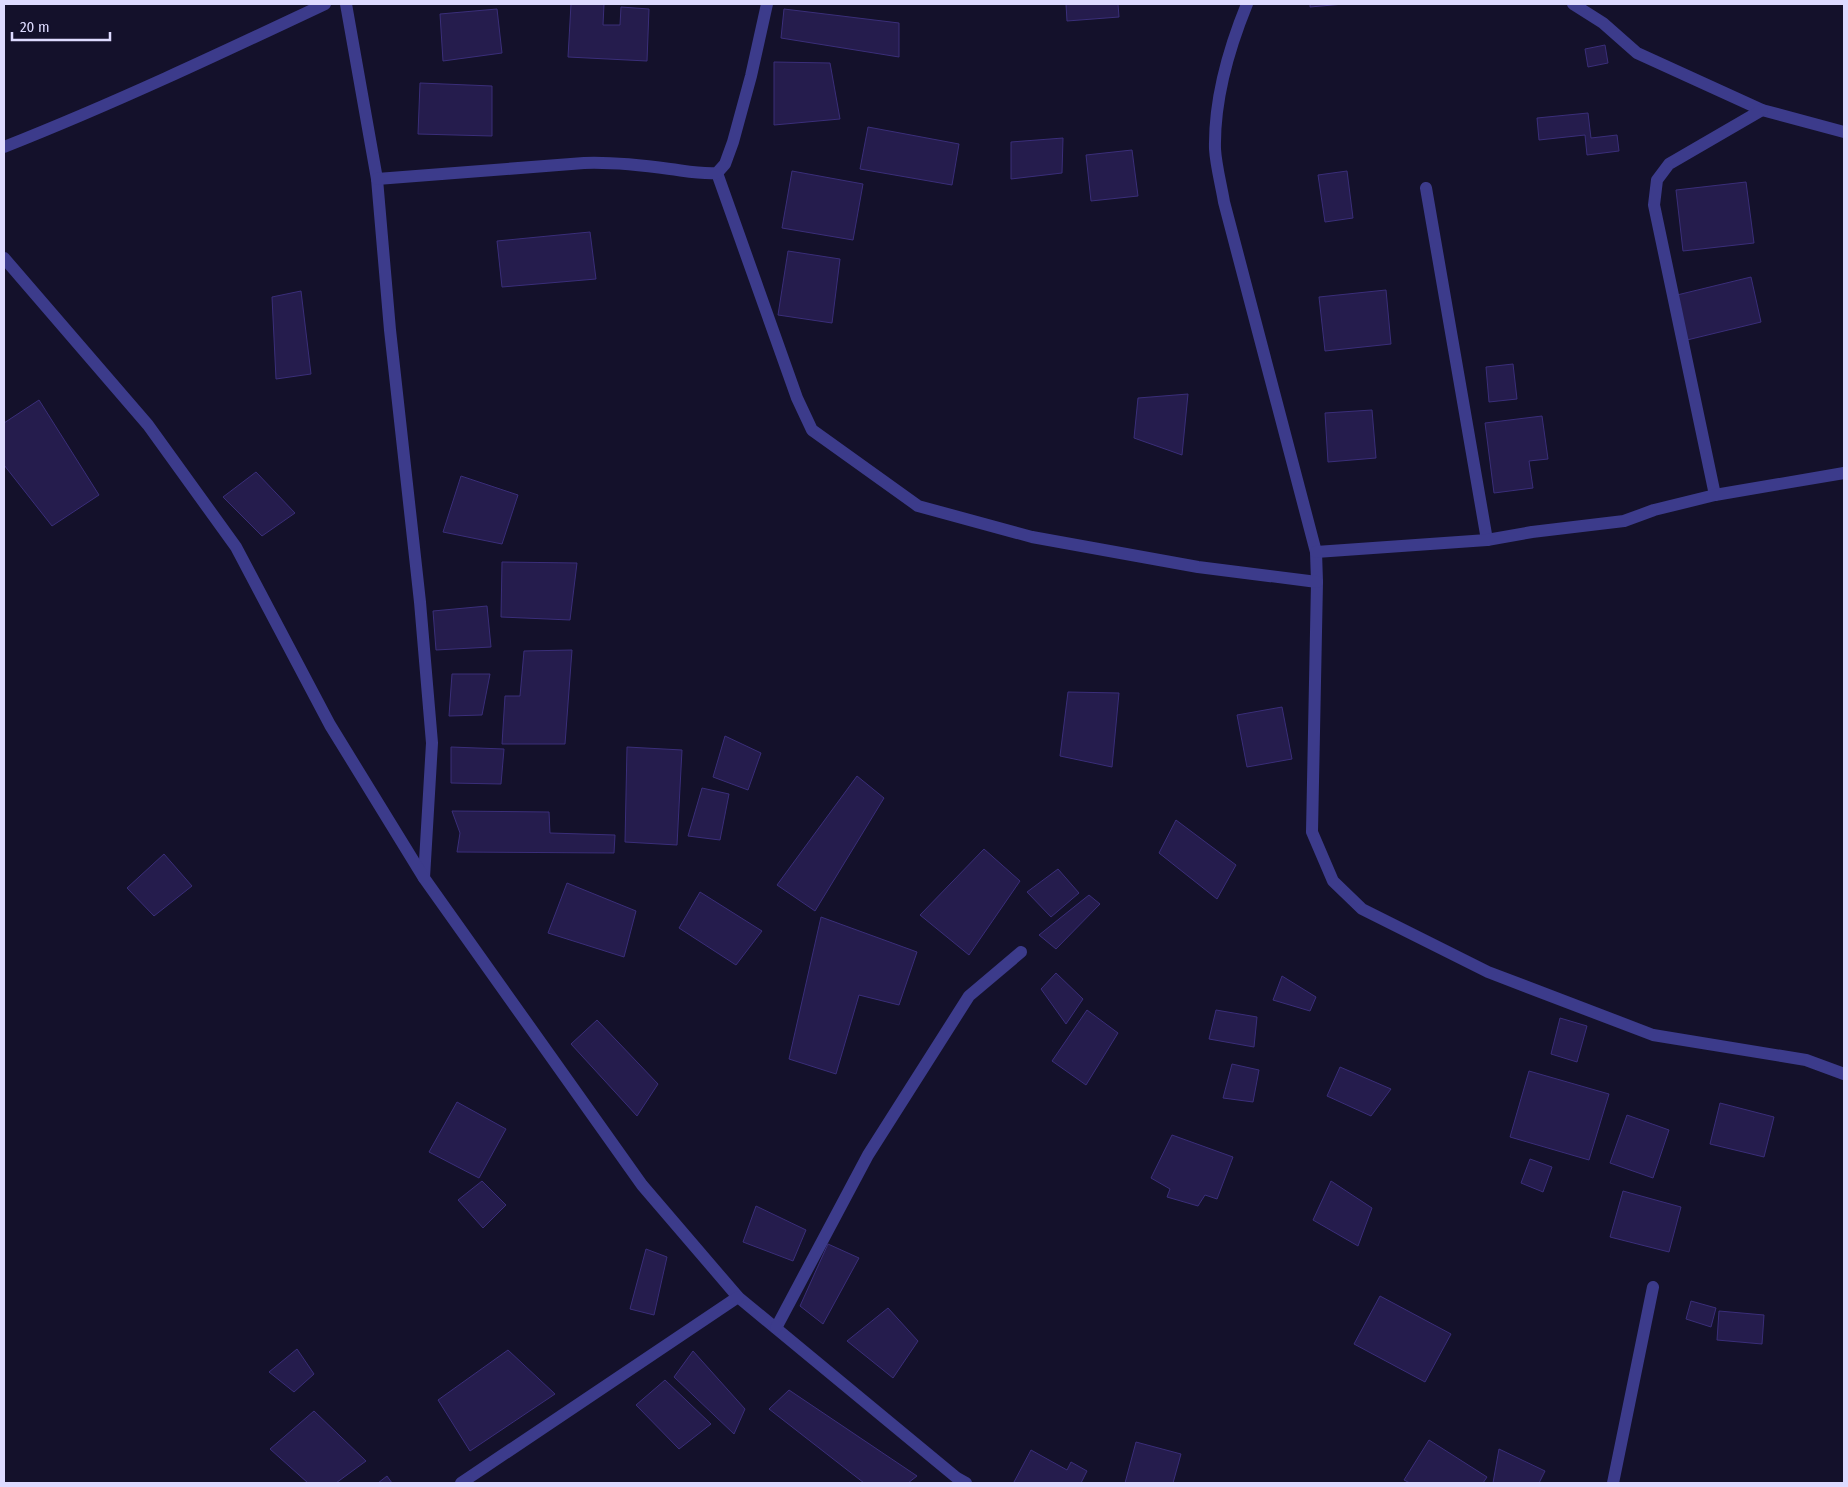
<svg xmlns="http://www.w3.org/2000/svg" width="1848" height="1487" viewBox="0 0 1848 1487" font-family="'Fira Sans Condensed',sans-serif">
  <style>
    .building { fill: #251c4d; stroke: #3a2e79 }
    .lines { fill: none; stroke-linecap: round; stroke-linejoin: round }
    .minor { stroke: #3c3b8b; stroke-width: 12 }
  </style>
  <rect width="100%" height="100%" fill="#14112b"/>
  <g class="building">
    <path d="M571,4H604L603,25H620L621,7L649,9L647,61L568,57Z"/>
    <path d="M1066,4H1118L1119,17L1067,21Z"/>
    <path d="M1310,4H1344L1310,7Z"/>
    <path d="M497,9L502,53L443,61L440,14Z"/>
    <path d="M784,9L899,23V57L781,38Z"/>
    <path d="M1605,45L1608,63L1588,67L1585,49Z"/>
    <path d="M774,62L830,63L840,119L774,125Z"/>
    <path d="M420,83L492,86V136L418,134Z"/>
    <path d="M1588,113L1591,138L1617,135L1619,151L1587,155L1585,135L1539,140L1537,118Z"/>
    <path d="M868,127L959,144L952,185L860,169Z"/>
    <path d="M1063,138L1062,173L1011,179V142Z"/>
    <path d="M1132,150L1138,196L1091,201L1086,155Z"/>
    <path d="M792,171L863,184L853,240L782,228Z"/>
    <path d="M1347,171L1353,218L1325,222L1318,175Z"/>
    <path d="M1746,182L1754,243L1683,251L1676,190Z"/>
    <path d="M590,232L596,279L502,287L497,241Z"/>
    <path d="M788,251L840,259L832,323L778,315Z"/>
    <path d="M1751,277L1761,322L1687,340L1677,295Z"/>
    <path d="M1386,290L1391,344L1325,351L1319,297Z"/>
    <path d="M301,291L311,374L276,379L272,297Z"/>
    <path d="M1513,364L1517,399L1489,402L1486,367Z"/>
    <path d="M1188,394L1182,455L1134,438L1138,398Z"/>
    <path d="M39,400L99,495L52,526L4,465V423Z"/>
    <path d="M1372,410L1376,458L1328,462L1325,413Z"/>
    <path d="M1542,416L1548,459L1529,461L1533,488L1494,493L1485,423Z"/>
    <path d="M256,472L295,513L262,536L223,497Z"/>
    <path d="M461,476L518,495L502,544L443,532Z"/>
    <path d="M502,562L577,563L570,620L501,617Z"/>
    <path d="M487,606L491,647L436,650L433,611Z"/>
    <path d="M572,650L565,744H502L505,696H520L524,651Z"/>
    <path d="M452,674H490L482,715L449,716Z"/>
    <path d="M1068,692L1119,693L1112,767L1060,756Z"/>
    <path d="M1282,707L1292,759L1247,767L1237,715Z"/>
    <path d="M725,736L761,753L748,790L713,777Z"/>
    <path d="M451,747L504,749L501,784L451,783Z"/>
    <path d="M627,747L682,750L677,845L625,842Z"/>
    <path d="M857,776L884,798L815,911L777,885Z"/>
    <path d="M702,788L729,794L720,840L688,836Z"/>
    <path d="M452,811L549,812L550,833L615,835L614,853L457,852L460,833Z"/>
    <path d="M1176,820L1236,865L1217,899L1159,853Z"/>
    <path d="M984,849L1020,881L969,955L920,915Z"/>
    <path d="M164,854L192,886L154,916L127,888Z"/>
    <path d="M1058,869L1079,893L1051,917L1027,892Z"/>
    <path d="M567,883L636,911L624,957L548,933Z"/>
    <path d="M700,892L762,931L736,965L679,928Z"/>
    <path d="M1089,895L1100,904L1056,949L1039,935Z"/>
    <path d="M821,917L917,952L899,1005L859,995L836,1074L789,1059Z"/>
    <path d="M1056,973L1083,999L1066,1024L1041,989Z"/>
    <path d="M1282,976L1316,997L1310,1011L1273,1000Z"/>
    <path d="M1087,1010L1118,1033L1086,1085L1052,1061Z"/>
    <path d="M1216,1010L1257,1017L1254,1047L1209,1039Z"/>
    <path d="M1560,1018L1587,1026L1577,1062L1551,1054Z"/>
    <path d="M597,1020L658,1084L637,1116L571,1044Z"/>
    <path d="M1232,1064L1259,1070L1253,1102L1223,1098Z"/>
    <path d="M1340,1067L1391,1089L1371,1116L1327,1096Z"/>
    <path d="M1529,1071L1609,1094L1589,1160L1510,1137Z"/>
    <path d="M457,1102L506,1129L479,1178L429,1152Z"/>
    <path d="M1720,1103L1774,1117L1764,1157L1710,1144Z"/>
    <path d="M1627,1115L1669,1130L1653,1178L1610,1163Z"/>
    <path d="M1172,1135L1233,1157L1217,1199L1205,1195L1198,1206L1167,1197L1170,1189L1151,1178Z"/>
    <path d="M1530,1159L1552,1167L1543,1192L1521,1183Z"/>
    <path d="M482,1181L506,1205L483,1228L458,1200Z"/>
    <path d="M1331,1181L1372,1208L1358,1246L1313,1220Z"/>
    <path d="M1623,1191L1681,1207L1669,1252L1610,1237Z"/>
    <path d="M756,1206L806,1230L793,1261L743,1242Z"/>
    <path d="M828,1244L859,1258L823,1324L800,1306Z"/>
    <path d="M646,1249L667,1257L654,1315L630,1309Z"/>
    <path d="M1380,1296L1451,1334L1425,1382L1354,1344Z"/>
    <path d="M1691,1301L1716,1308L1711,1327L1686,1319Z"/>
    <path d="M888,1308L918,1341L893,1378L847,1341Z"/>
    <path d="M1719,1311L1764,1315L1762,1344L1717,1340Z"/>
    <path d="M297,1349L314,1374L294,1392L269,1372Z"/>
    <path d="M508,1350L555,1394L470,1451L438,1400Z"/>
    <path d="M693,1351L745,1409L734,1434L674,1377Z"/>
    <path d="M665,1380L711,1424L679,1449L636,1405Z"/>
    <path d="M789,1390L917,1476L908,1483H864L769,1409Z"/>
    <path d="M314,1411L366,1461L336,1483H308L270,1449Z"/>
    <path d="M1429,1440L1487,1477L1483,1483H1410L1404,1480Z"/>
    <path d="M1136,1442L1181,1454L1173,1483H1125Z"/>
    <path d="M1499,1449L1545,1471L1539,1483H1493Z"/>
    <path d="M1031,1450L1067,1470L1071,1462L1087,1471L1081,1483H1016L1014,1482Z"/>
    <path d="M387,1476L392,1483H378Z"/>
  </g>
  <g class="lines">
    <g class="minor">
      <path d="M346,4L377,179L390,330L420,602L432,743L424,878"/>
      <path d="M1247,4C1229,48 1214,101 1215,149C1216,166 1221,184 1224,202L1316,552L1317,582L1312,832L1333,881L1362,909L1488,972L1653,1035L1806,1060L1844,1074"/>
      <path d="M1573,4L1603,23L1637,53L1762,110L1844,132"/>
      <path d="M4,147C113,104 219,54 325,4"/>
      <path d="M717,173L797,398L812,430L918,506L1032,537L1198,567L1317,582"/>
      <path d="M377,179L584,163C612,162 641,165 670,169C686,171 700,174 717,173L725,164L733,142L751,76L767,4"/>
      <path d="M1426,188L1487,540"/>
      <path d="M4,258L148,425L236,547L330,725L424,878L642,1185L738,1297L957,1478L966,1483"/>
      <path d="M1715,495L1654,205L1657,180L1669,164L1762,110"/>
      <path d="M1316,552L1487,540L1532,532L1624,521L1654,510L1715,495L1844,473"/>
      <path d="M776,1328L868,1155L969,996L1021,952"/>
      <path d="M461,1483L738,1297"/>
      <path d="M1613,1483L1653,1287"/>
    </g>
  </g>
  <rect width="1848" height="1487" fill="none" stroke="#dedbff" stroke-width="10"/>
  <path d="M12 32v8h98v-8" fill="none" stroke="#dedbff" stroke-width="2.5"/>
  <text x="20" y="32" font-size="15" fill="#dedbff" stroke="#14112b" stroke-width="4" paint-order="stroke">20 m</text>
</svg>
